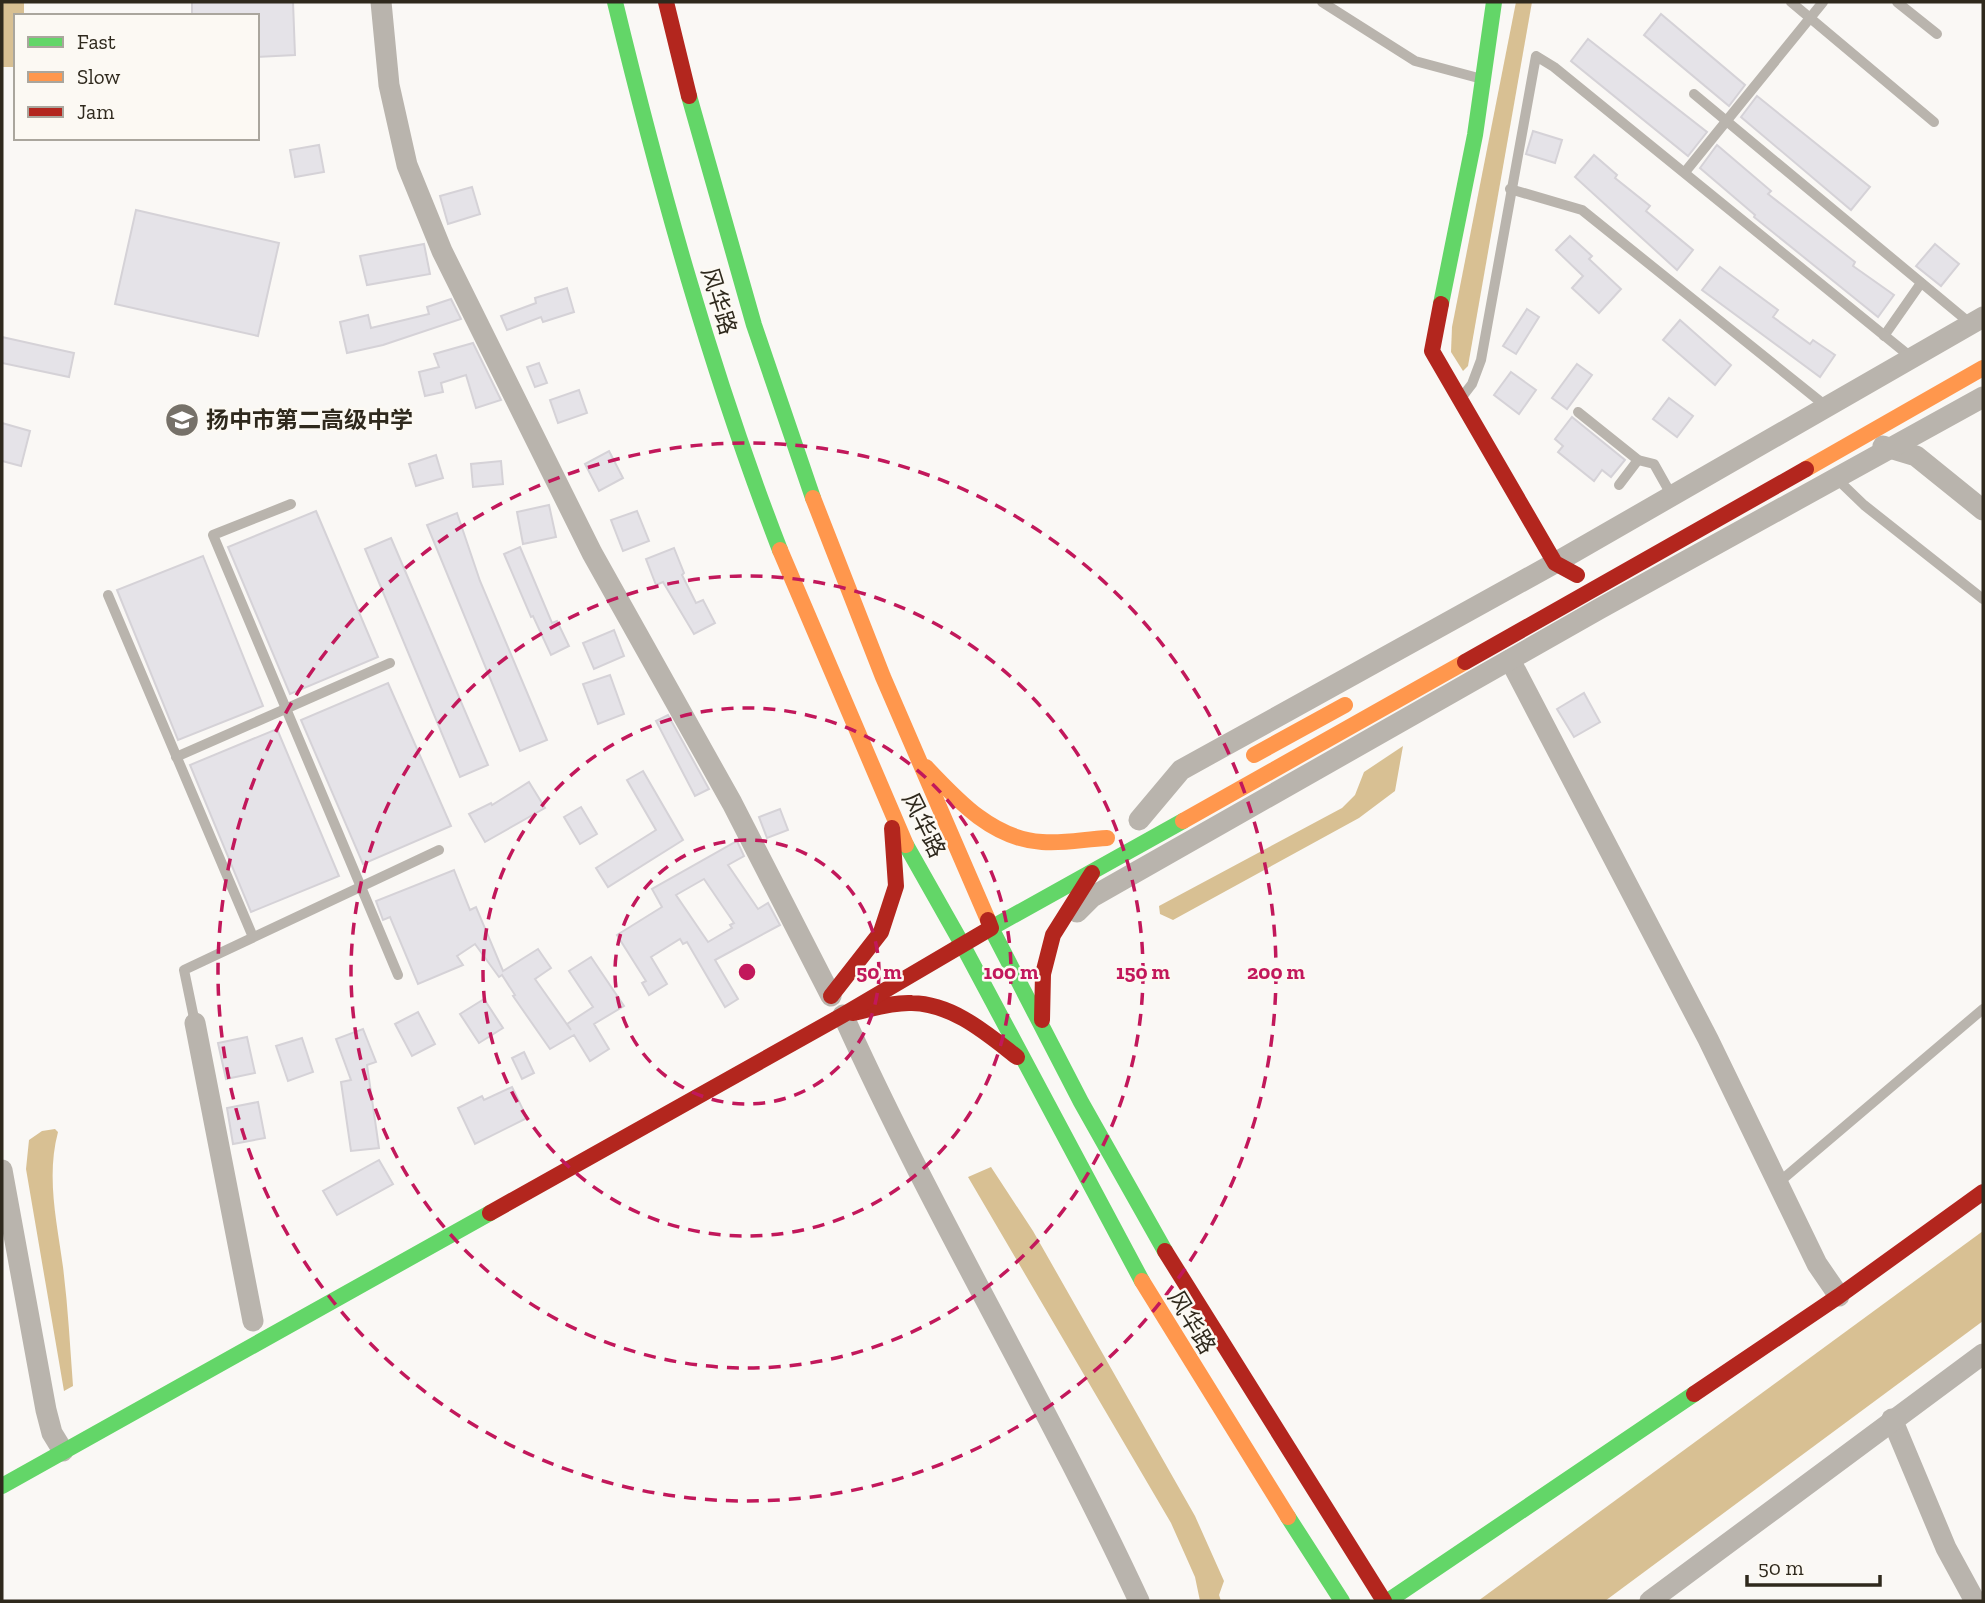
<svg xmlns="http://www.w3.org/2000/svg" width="1985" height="1603" viewBox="0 0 1985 1603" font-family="'Zilla Slab','Noto Sans SC',serif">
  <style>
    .water { fill: #d8c093 }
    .building { fill: #e5e3e8; stroke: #d5d2d7; stroke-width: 2; fill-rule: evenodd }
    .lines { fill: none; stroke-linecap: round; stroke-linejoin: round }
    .lane { stroke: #b9b4ad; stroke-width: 10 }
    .street { stroke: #b9b4ad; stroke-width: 21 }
    .fast { stroke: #63d668; stroke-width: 16 }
    .slow { stroke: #ff974d; stroke-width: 16 }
    .jam { stroke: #b3261e; stroke-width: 16 }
    .ring { fill: none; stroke: #c2185b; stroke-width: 3.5; stroke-dasharray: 12 9 }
    .labels { text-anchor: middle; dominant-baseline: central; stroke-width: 5; stroke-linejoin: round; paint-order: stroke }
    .street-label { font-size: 23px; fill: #2f291d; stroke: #fcf9f3 }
    .poi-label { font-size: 23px; font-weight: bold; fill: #2f291d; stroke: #fcf9f3; text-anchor: start }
    .centre { fill: #c2185b; stroke: #fcf9f3; stroke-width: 3.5 }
    .ring-label { font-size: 21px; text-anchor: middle; font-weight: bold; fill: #c2185b; stroke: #fcf9f3; stroke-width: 5; stroke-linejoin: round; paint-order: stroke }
  </style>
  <rect width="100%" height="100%" fill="#faf8f5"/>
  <g class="water">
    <path d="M2,2H24V16H16V67H2Z"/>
    <path d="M1516,2H1532L1468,366L1463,371L1451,352L1452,327Z"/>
    <path d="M1403,746L1395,791L1359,818L1173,920L1160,914L1159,906L1342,808L1355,795L1364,772Z"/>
    <path d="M55,1129L58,1132C46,1177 57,1222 63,1267C68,1306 70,1346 73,1386L64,1391L26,1169L29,1140L42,1131Z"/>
    <path d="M991,1167L1033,1231L1195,1516L1224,1581L1219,1595L1221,1601H1200L1195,1577L1171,1523L968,1177Z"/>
    <path d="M1983,1231V1321L1605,1601H1478Z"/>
  </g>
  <g class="building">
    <path d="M192,2H293L295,55L257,57V16H192Z"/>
    <path d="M1661,14L1745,85L1729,106L1644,35Z"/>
    <path d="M1588,39L1707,132L1688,156L1571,61Z"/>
    <path d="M1757,96L1870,187L1851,210L1741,117Z"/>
    <path d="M1533,131L1562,140L1555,163L1526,154Z"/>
    <path d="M319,145L324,172L295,177L290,150Z"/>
    <path d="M1717,145L1771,191L1768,194L1855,262L1853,266L1894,295L1878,317L1754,217L1755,215L1700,168Z"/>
    <path d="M1594,155L1617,175L1615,178L1650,206L1646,211L1693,250L1677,270L1575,177Z"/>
    <path d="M472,187L480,214L448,224L440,196Z"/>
    <path d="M136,210L279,243L258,336L115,304Z"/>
    <path d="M1570,236L1592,256L1589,259L1621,289L1599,313L1572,288L1583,276L1556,250Z"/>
    <path d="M424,244L430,274L367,285L360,256Z"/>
    <path d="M1935,244L1959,264L1941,286L1916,266Z"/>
    <path d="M1720,267L1778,310L1773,317L1810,344L1813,340L1835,355L1820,377L1702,290Z"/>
    <path d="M567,288L574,312L543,322L541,317L507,330L501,316L536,303L535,298Z"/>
    <path d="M451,299L461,319L383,345L347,353L340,322L368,315L371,328L429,314L427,307Z"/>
    <path d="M1527,309L1539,317L1516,354L1503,346Z"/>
    <path d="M1680,320L1731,365L1715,385L1663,340Z"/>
    <path d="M2,337L74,353L69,377L2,363Z"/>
    <path d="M473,343L501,400L476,408L466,375L441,383L443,392L425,396L419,372L439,367L434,354Z"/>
    <path d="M539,363L547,383L535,387L527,367Z"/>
    <path d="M1577,364L1592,375L1567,409L1552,398Z"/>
    <path d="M1511,372L1536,390L1519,414L1494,395Z"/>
    <path d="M579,390L587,413L558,423L550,400Z"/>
    <path d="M1669,398L1693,416L1677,437L1653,419Z"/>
    <path d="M1572,417L1625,460L1611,477L1602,470L1594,481L1558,452L1563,446L1555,439Z"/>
    <path d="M2,423L30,431L21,466L2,461Z"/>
    <path d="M609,451L623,478L599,491L585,464Z"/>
    <path d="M436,455L443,478L416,486L409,464Z"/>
    <path d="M501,461L503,484L473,487L471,464Z"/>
    <path d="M549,505L556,537L523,544L517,512Z"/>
    <path d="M316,511L378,657L290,694L228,547Z"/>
    <path d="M637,511L649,541L623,551L611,520Z"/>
    <path d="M457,513L480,581L547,740L520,751L427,525Z"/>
    <path d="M391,538L488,765L460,777L365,549Z"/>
    <path d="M520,547L552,623L557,621L569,646L551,655L533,616L531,617L504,554Z"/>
    <path d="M674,548L684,573L682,575L696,603L703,600L715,623L694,634L663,582L656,585L646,559Z"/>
    <path d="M203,556L263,706L178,740L117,590Z"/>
    <path d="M614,630L624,656L594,669L583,643Z"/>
    <path d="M610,675L624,714L598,724L583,684Z"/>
    <path d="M388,683L451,826L363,864L301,720Z"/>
    <path d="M1584,693L1600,722L1574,737L1557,709Z"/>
    <path d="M668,715L709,789L695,796L656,721Z"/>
    <path d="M277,729L339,876L251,912L190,765Z"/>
    <path d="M643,771L683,840L608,887L596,868L656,830L627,780Z"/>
    <path d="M529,782L545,808L485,842L469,814L491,803L492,805Z"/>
    <path d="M581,807L597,834L580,844L564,817Z"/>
    <path d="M780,809L788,830L767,838L759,817Z"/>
    <path d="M737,841L744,856L728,865L758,909L768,903L780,925L715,960L738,999L725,1007L687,942L683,944L680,939L651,957L667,984L649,995L642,983L646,981L617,935L662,907L652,889ZM704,879L734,923L730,925L732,928L708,942L676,895Z"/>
    <path d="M454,870L470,910L476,907L503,971L538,949L551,968L535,979L571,1030L567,1024L593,1007L569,971L591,957L624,1006L594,1024L609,1049L590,1061L574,1035L550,1049L513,996L515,995L502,975L499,977L475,944L457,956L463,965L418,984L390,917L383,920L376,901Z"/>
    <path d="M484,999L503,1028L479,1043L460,1014Z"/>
    <path d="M418,1012L435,1044L412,1056L395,1024Z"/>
    <path d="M363,1029L376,1062L367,1065L379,1148L351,1151L341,1082L351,1080L336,1039Z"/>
    <path d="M247,1037L255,1073L226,1079L218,1043Z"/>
    <path d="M302,1038L313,1072L288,1081L276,1046Z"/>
    <path d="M524,1052L534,1073L522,1079L512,1058Z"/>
    <path d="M512,1087L527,1118L475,1144L458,1108L482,1096L484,1100Z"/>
    <path d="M258,1102L265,1138L233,1144L227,1108Z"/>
    <path d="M379,1160L393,1184L337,1215L323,1191Z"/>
  </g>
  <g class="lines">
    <g class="lane">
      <path d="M1322,2L1415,61L1482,79"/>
      <path d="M1791,2L1934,122"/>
      <path d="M1897,2L1937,34"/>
      <path d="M1694,94L1971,324"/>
      <path d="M1685,172L1823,2"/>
      <path d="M1510,189L1582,210L1827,407"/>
      <path d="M1884,336L1921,283"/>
      <path d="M1462,397L1472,384L1481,360L1536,56L1554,67L1912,358"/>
      <path d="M1578,412L1638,460L1654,464L1672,496"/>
      <path d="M1838,480L1864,505L1983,599"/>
      <path d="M1619,485L1638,460"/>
      <path d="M291,504L213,535L398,975"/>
      <path d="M108,595L253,937"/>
      <path d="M176,757L390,663"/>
      <path d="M195,1023L184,970L439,850"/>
      <path d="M1777,1184L1983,1009"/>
    </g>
    <g class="street">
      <path d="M381,2L389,85L407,165L442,251L592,553L732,803L831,996"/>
      <path d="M1883,446L1916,456L1983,510"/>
      <path d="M1510,660L1708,1039L1817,1264L1839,1296"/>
      <path d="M1139,820L1181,770L1555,563L1983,317"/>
      <path d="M1077,912L1092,897L1599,609L1983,397"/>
      <path d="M843,1015C933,1215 1047,1403 1139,1601"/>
      <path d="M195,1023L253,1321"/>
      <path d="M2,1170L46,1410L52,1433L63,1451"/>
      <path d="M1892,1419L1946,1548L1975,1601"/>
      <path d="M1650,1601L1983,1354"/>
    </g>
    <g class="fast">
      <path d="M615,2C660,187 711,372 780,550"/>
      <path d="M689,96L754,325L813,498"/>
      <path d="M1441,304L1475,135L1494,2"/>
      <path d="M906,845L962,944"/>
      <path d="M962,944L1142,1281"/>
      <path d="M1165,1251L1081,1102L991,928L1183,821"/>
      <path d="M2,1486L490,1213"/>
      <path d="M1288,1517L1342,1601"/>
      <path d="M1388,1601L1694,1394"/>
    </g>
    <g class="slow">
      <path d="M1806,469L1983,368"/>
      <path d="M813,498L883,677L988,920"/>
      <path d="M780,550L906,845"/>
      <path d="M1254,755L1345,705"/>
      <path d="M926,767C958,801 993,839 1042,842C1064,844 1085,839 1107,838"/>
      <path d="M1183,821L1465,662"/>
      <path d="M1142,1281L1288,1517"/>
    </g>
    <g class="jam">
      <path d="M666,2L689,96"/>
      <path d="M1441,304L1432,351L1555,563L1577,575"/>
      <path d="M1465,662L1806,469"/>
      <path d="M831,996L881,932L896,886L892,828"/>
      <path d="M853,1013C872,1009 892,1002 912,1003C953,1004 986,1033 1017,1057"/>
      <path d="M1042,1020L1043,974L1053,935L1092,873"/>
      <path d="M490,1213L843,1015L991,928L988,920"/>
      <path d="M1165,1251L1384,1601"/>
      <path d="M1694,1394L1839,1296L1983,1192"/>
    </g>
  </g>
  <g class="ring">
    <circle cx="747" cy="972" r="132"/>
    <circle cx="747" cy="972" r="264"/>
    <circle cx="747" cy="972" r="396"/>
    <circle cx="747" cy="972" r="529"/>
  </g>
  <defs>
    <g id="school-disc" transform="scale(1.75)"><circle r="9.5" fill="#767169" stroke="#fcf9f3"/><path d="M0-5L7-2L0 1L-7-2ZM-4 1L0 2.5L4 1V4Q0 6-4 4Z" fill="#fff"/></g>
  </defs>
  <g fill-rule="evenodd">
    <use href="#school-disc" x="182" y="420"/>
  </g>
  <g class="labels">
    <g class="street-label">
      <text transform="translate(719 301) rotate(73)">风华路</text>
      <text transform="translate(924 825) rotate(64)">风华路</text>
      <text transform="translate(1192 1322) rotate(59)">风华路</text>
    </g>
    <g class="poi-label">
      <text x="206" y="420">扬中市第二高级中学</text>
    </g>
  </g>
  <circle cx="747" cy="972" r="10" class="centre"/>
  <g class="ring-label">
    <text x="879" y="979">50 m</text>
    <text x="1011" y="979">100 m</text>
    <text x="1143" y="979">150 m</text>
    <text x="1276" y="979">200 m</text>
  </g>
  <rect width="1985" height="1603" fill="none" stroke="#2f291d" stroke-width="7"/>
  <rect x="14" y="14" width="245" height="126" fill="#fcf9f3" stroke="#aaa69d" stroke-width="2"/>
  <rect x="28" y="37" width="35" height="10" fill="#63d668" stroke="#aaa69d" stroke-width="2"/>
  <text x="77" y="49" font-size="21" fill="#2f291d">Fast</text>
  <rect x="28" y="72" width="35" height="10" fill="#ff974d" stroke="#aaa69d" stroke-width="2"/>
  <text x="77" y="84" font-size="21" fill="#2f291d">Slow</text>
  <rect x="28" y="107" width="35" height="10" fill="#b3261e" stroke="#aaa69d" stroke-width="2"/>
  <text x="77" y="119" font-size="21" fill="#2f291d">Jam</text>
  <path d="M1747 1575v10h133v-10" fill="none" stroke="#2f291d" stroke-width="3.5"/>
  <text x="1758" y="1575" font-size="21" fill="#2f291d" stroke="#fcf9f3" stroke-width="5" paint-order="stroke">50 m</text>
</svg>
